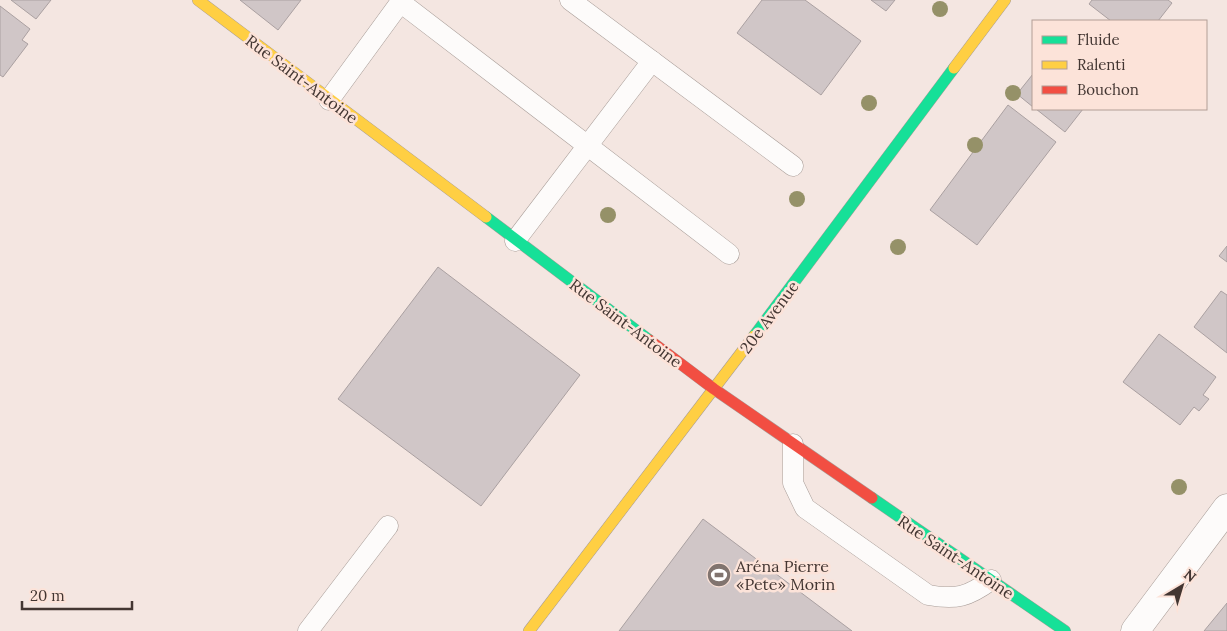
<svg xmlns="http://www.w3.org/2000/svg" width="1227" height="631" viewBox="0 0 1227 631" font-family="Lora,serif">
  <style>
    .building { fill: #d0c6c7; stroke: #aaa0a1 }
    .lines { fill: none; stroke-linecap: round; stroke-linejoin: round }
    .lane-casing { stroke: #a89d98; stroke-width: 21 }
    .street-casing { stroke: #a89d98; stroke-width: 29 }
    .fast-casing { stroke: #a89d98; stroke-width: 12 }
    .slow-casing { stroke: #a89d98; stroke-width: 12 }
    .jam-casing { stroke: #a89d98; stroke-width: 12 }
    .lane { stroke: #fdfbfa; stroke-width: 20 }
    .street { stroke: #fdfbfa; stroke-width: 28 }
    .fast { stroke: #16e098; stroke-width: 11 }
    .slow { stroke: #ffcf43; stroke-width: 11 }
    .jam { stroke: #f24e42; stroke-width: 11 }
    .tree { fill: #959168 }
    .labels { text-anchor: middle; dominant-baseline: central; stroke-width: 5; stroke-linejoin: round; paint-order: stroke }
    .street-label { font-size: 16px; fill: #433632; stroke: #fce3d9 }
    .poi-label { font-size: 16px; fill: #433632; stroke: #fce3d9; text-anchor: start }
  </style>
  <rect width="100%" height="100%" fill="#f4e6e1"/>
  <g class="building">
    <path d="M11,0H51L36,19Z"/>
    <path d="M240,0H301L278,30Z"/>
    <path d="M762,0H805L861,41L821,95L737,33Z"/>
    <path d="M871,0H895L886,11Z"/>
    <path d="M1092,0H1168L1172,3L1158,21H1111L1089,4Z"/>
    <path d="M0,6L30,29L22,40L28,44L3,77L0,75Z"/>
    <path d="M1033,74V107L1017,94Z"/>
    <path d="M1008,105L1056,142L977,245L930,210Z"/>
    <path d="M1036,109H1083L1065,132Z"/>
    <path d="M1227,246V262L1219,256Z"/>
    <path d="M438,267L580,375L481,506L338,399Z"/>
    <path d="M1221,291L1227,295V353L1194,327Z"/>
    <path d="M1159,334L1216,377L1203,395L1209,399L1199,411L1194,407L1180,425L1123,382Z"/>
    <path d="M703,519L852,631H619Z"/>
    <path d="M1227,603V631H1204Z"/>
  </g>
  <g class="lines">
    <g class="lane-casing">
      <g id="lane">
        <path d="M570,0L793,166"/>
        <path d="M400,2L729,254"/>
        <path d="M329,100L402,0"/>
        <path d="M515,241L652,61"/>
        <path d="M793,444V483L805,508L928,595C956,600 968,597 991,580"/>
        <path d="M308,631L388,526"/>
      </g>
    </g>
    <g class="street-casing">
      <path id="street" d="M1135,631L1227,508"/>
    </g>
    <g class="fast-casing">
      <g id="fast">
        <path d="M486,217L649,340"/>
        <path d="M754,336L954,68"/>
        <path d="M872,498L1065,631"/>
      </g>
    </g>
    <g class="slow-casing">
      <g id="slow">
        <path d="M198,0L486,217"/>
        <path d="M954,68L1005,0"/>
        <path d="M529,631L754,336"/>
      </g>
    </g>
    <g class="jam-casing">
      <path id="jam" d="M649,340L714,389L872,498"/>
    </g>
    <use href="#lane" class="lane"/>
    <use href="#street" class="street"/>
    <use href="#fast" class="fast"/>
    <use href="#slow" class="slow"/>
    <use href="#jam" class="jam"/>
  </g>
  <g class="tree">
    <circle cx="940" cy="9" r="8"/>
    <circle cx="1013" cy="93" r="8"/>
    <circle cx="869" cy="103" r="8"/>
    <circle cx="975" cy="145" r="8"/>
    <circle cx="797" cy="199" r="8"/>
    <circle cx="608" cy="215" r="8"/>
    <circle cx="898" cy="247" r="8"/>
    <circle cx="1179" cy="487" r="8"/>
  </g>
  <defs>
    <g id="stadium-disc" transform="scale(1.25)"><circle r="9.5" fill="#81746f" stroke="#fce3d9"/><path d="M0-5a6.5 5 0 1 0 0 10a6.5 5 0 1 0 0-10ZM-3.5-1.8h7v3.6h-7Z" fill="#fff"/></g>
  </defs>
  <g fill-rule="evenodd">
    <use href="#stadium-disc" x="719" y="575"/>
  </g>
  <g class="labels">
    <g class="street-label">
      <text transform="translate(302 79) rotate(37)">Rue Saint-Antoine</text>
      <text transform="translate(769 317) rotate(-53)">20e Avenue</text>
      <text transform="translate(626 323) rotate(37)">Rue Saint-Antoine</text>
      <text transform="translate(956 557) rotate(34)">Rue Saint-Antoine</text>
    </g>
    <g class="poi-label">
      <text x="736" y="566">Aréna Pierre<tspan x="736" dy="18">«Pete» Morin</tspan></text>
    </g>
  </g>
  <rect x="1032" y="20" width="175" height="90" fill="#fce3d9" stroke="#b29e96"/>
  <rect x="1042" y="36" width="25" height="8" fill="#16e098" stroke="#b29e96"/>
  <text x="1077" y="45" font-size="15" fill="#433632">Fluide</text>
  <rect x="1042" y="61" width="25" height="8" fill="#ffcf43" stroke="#b29e96"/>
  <text x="1077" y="70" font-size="15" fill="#433632">Ralenti</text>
  <rect x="1042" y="86" width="25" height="8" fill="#f24e42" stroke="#b29e96"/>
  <text x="1077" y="95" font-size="15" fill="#433632">Bouchon</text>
  <g transform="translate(1182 586) rotate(38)" stroke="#fce3d9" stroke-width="4" paint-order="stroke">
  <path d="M0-4L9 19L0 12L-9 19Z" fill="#433632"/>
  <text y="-8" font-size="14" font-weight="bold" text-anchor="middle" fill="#433632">N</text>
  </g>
  <path d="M22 601v8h110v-8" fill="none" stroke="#433632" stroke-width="2.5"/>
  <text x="30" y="601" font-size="15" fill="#433632" stroke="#fce3d9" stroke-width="4" paint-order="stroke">20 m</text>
</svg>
